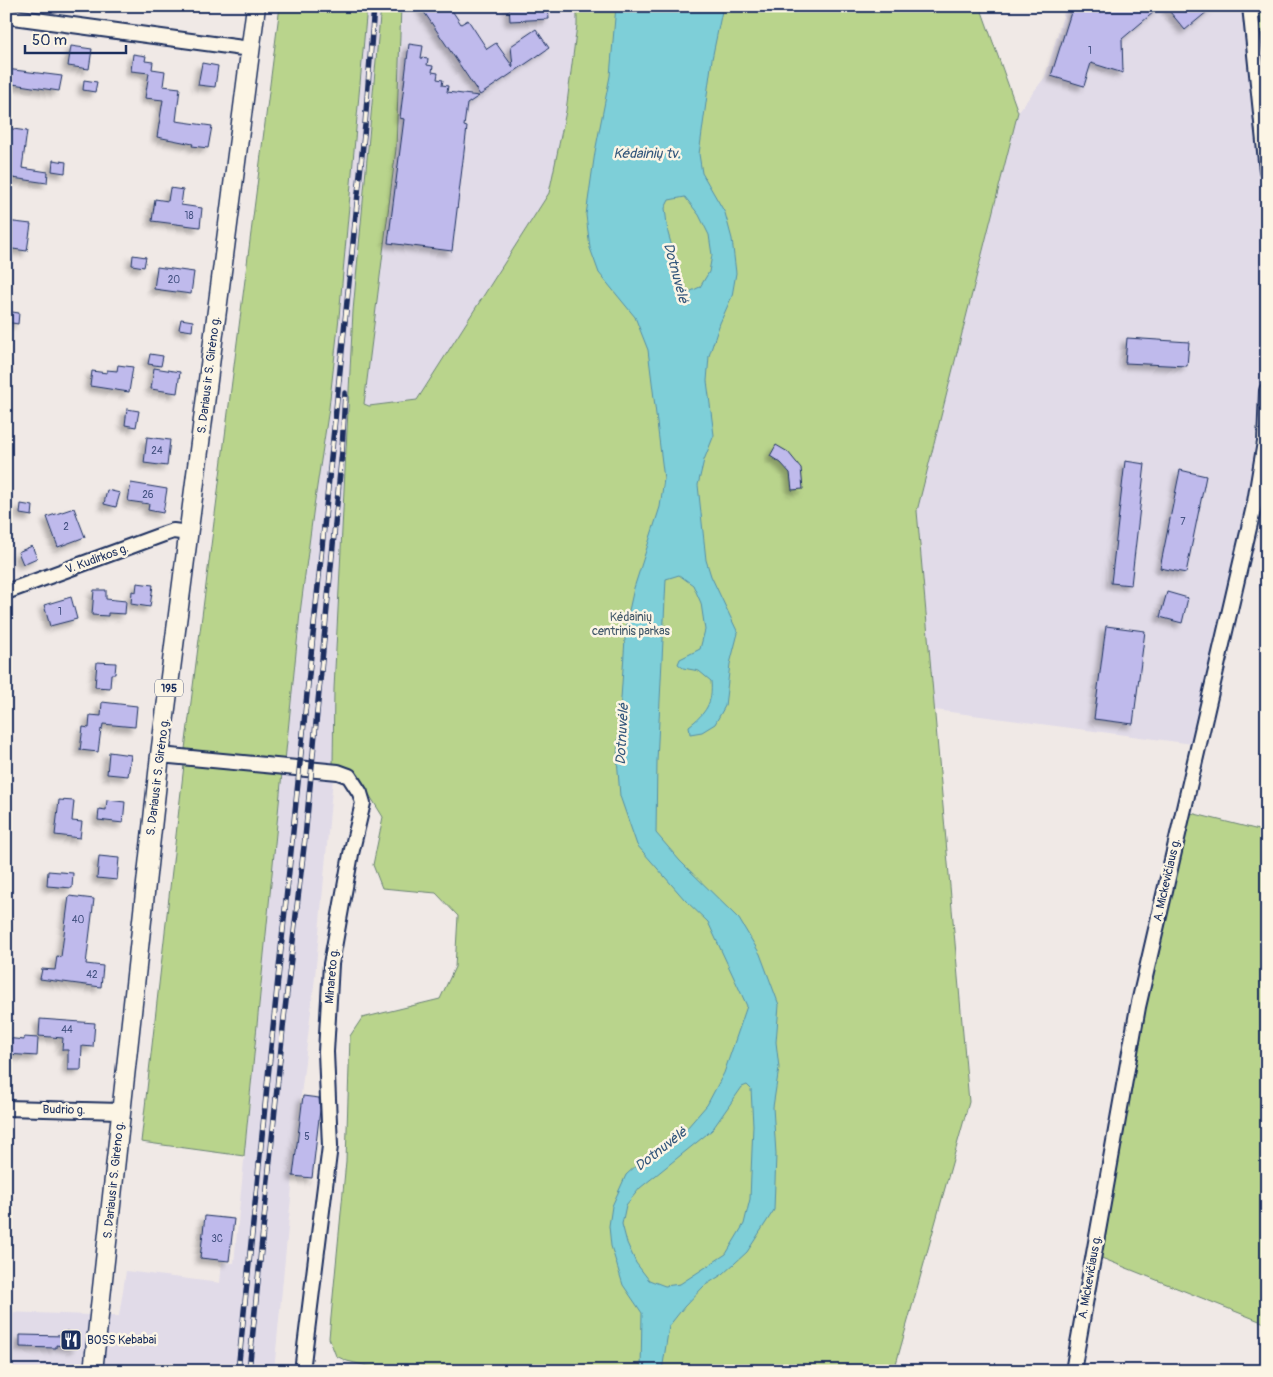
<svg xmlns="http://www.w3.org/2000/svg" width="1273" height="1377" viewBox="0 0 1273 1377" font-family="Pangolin,sans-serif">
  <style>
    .built { fill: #e1dbe8 }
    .green { fill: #b9d48c; stroke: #6a8275 }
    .water { fill: #7ecfd8; stroke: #568fa7; fill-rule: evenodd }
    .building { fill: #bfbaec; stroke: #1b2f5e; filter: url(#shadow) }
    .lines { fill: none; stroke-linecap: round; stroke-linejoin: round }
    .minor-casing { stroke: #1b2f5e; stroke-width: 18 }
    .major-casing { stroke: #1b2f5e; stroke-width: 21 }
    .minor { stroke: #fcf5e5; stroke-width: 14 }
    .major { stroke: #fcf5e5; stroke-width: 18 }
    .rail-casing { stroke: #1b2f5e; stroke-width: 5.5 }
    .rail { stroke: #fcf5e5; stroke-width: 4; stroke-dasharray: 11; stroke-linecap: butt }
    .labels { text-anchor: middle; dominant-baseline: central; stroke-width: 5; stroke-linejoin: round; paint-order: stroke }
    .number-label { font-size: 10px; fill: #445282 }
    .shield { fill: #fcf5e5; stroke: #5e6a86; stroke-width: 1 }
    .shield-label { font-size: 11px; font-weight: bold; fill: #1b2f5e }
    .street-label { font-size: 12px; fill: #1b2f5e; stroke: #fcf5e5 }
    .park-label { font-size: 12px; fill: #42586a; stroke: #fcf5e5 }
    .poi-label { font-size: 12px; fill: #1b2f5e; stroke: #fcf5e5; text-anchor: start }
    .water-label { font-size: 14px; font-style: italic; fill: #34577c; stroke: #fcf5e5 }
  </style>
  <defs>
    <filter id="shadow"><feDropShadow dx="-4.5" dy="4.5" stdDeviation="2.5" flood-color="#0004"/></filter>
  </defs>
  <rect width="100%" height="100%" fill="#f0e9e6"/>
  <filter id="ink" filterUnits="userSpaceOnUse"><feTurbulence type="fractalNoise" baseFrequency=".02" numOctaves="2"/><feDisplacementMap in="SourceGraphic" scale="10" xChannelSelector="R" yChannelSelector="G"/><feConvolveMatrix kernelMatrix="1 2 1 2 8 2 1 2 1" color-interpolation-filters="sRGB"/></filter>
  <g filter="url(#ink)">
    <g class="built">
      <path d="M367,6H381L353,311L334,689L333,764L285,761L300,613L314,506L329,408L339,317Z"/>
      <path d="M401,6H577V25L566,111L549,193L417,400L369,406L364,405L396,149Z"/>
      <path d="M1066,6H1243L1263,201L1265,322L1252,479L1193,744L935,710L917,511L1018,112L1045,77Z"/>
      <path d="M282,773L333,778L315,977L301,1095L274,1371H6V1312L119,1316L126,1271L220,1283L222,1262L234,1263Z"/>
    </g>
    <g class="green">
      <path d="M280,6H367L339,317L329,408L314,506L300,613L285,761L185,749Z"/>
      <path d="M381,6H401L396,149L364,404L369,406L417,400L549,193L566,111L577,25V6H980L1018,112L917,511L969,1102L894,1371H388L347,1361L336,1356L329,1338L346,1161L350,1036L362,1018L440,999L455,967L458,916L436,893L382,888L373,865L383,817L354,770L333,764L334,689L353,311Z"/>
      <path d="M1257,6H1267V103Z"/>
      <path d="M184,765L282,773L244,1156L141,1142Z"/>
      <path d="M1183,811L1267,832V1324L1094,1255Z"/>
    </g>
    <path class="water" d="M616,6H723L712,59L699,154L702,173L725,213L732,239L736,273L732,296L720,323L709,356L707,381L714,435L704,460L698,485L706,560L711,576L738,633L730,664L725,706L715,724L702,732L690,734L689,726C706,713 713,703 711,681L699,671L683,668L678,664L680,659L700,649L705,630L701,603L693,585L679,575L666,579L657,761L656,833L680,861L739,919L760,954L779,1005L776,1042L779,1068L773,1107L776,1154L774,1210L747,1252L723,1274L704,1286L684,1307L669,1326L662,1371H641L642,1313L623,1285L611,1246L609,1226L612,1206L626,1175L639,1163L687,1128L707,1105L724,1073L747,1006L708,922L685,900L637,845L620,796L617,758L626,624L634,588L660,507L664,479L648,350L635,317L599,273L590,248L586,215L595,152L610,76ZM685,197L699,215L709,235L712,255L709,272L700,287L689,292L684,288L668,233L665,208L669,200ZM747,1085L751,1089L753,1125L750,1199L744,1224L726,1254L680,1284L665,1286L649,1280L636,1263L627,1243L622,1224L626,1205L640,1188L712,1130L742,1087Z"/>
    <g class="building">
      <path d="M420,6H449L461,24L468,20L487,49L496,43L513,67L511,46L536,29L549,48L480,95Z"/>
      <path d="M509,6H548L549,19L510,21Z"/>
      <path d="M1073,6H1161L1122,39L1123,73L1091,63L1084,86L1051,76Z"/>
      <path d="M1165,6H1214L1185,30Z"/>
      <path d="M409,44L423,46L421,58L428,59L427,65L433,66L432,72L438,73L437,79L443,80L442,85L448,86L447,92L479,96L467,104L464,126L467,127L452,251L388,243L404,119L400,118Z"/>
      <path d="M71,46L92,49L89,69L68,66Z"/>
      <path d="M133,54L146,56L145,61L153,62L152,69L165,71L163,86L180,88L176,121L212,126L208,148L192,146L193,144L157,137L163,100L145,98L149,73L131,71Z"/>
      <path d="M202,63L218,66L215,87L198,85Z"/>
      <path d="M6,69L62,76L59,91L6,83Z"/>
      <path d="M84,80L97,82L95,92L83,90Z"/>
      <path d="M6,128L27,131L22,168L48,172L47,183L6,177V166H9L12,146L6,145Z"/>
      <path d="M53,160L66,162L65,173L52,171Z"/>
      <path d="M170,188L183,190L181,205L202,208L200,227L152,221L155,199L168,201Z"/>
      <path d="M6,221L31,224L27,251L6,248Z"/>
      <path d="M133,255L146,257L144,267L132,265Z"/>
      <path d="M157,267L194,272L191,294L154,289Z"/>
      <path d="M6,311L19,313L18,324L6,322Z"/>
      <path d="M181,319L193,321L192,331L179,329Z"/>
      <path d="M1127,338L1189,342L1187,366L1125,363Z"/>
      <path d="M150,354L163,356L161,366L148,364Z"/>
      <path d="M118,365L133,367L129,392L90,386L92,371L107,373V370L117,371Z"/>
      <path d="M154,368L180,372L177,393L151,389Z"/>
      <path d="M127,409L139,411L136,427L125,425Z"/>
      <path d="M147,437L170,440L167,466L144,463Z"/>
      <path d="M776,445L788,452L801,468L803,489L792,490L790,473L781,463L770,456Z"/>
      <path d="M1125,461L1145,464L1131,585L1111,583Z"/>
      <path d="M1180,470L1206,476L1186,573L1160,568Z"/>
      <path d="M131,483L167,489L163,513L148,510L149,504L128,501Z"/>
      <path d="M107,490L120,493L116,507L104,504Z"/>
      <path d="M21,504L33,506L32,516L20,514Z"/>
      <path d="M74,508L85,537L58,547L47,517Z"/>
      <path d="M32,546L37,558L23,564L18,552Z"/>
      <path d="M137,583L153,585L150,607L131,604L132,591L136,592Z"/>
      <path d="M94,590H106V599L126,601L125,614L108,613V616L92,615Z"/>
      <path d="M1167,592L1188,598L1182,623L1160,617Z"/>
      <path d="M71,597L77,619L50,626L44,605Z"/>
      <path d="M1106,626L1145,631L1133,724L1094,719Z"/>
      <path d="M97,662L116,663L115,674H111L110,688L95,687Z"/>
      <path d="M102,702L137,706L135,727L103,724L102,730L101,729L98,752L80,750L83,727L89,728L90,715L101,716Z"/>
      <path d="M109,752L131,755L128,776L107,774Z"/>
      <path d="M59,800L74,801L72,821L82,822L80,838L55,835Z"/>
      <path d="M107,800L125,802L123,823L98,820L99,809L106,810Z"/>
      <path d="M99,856L119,858L117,880L97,878Z"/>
      <path d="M48,871L73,873L72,888L47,886Z"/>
      <path d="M69,896L94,899L86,964L103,966L101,987L40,979L42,969L55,970L57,956L61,957Z"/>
      <path d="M40,1019L95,1023L93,1047L82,1046L81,1070H68V1050H62L63,1038L39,1036Z"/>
      <path d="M24,1037L38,1038L37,1056L6,1054V1038L24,1040Z"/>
      <path d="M303,1096L319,1098L320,1110L312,1178L293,1176Z"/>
      <path d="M205,1216L234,1219L229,1261L200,1258Z"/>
      <path d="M66,1331L78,1333L76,1348L56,1345V1348L20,1347V1335L65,1336Z"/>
    </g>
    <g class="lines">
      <g class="minor-casing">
        <g id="minor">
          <path d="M1250,6L1267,171"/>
          <path d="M6,16L250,49"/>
          <path d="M6,592L164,534L173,531L189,533"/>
          <path d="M160,755L338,772L349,776L360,793L363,803L351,854L331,964L326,1052L330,1146L302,1371"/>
          <path d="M6,1108L121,1111"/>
          <path d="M1073,1371L1138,1007L1255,502L1265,442L1267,390"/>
        </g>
      </g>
      <g class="major-casing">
        <path id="major" d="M93,1371L160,755L256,6"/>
      </g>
      <use href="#minor" class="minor"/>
      <use href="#major" class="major"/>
      <g class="rail-casing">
        <g id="rail">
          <path d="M238,1371L365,125L374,6"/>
          <path d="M249,1371L284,1018L305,838L342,451L345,393"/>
        </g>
      </g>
      <use href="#rail" class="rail"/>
    </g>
  </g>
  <defs>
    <g id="restaurant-square" transform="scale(1.125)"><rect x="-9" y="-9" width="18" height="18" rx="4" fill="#1b2f5e" stroke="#fcf5e5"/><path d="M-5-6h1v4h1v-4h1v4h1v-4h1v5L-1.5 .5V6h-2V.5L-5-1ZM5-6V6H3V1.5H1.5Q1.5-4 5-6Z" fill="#fff"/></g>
  </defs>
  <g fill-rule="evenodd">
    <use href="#restaurant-square" x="71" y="1340"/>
  </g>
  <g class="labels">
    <g class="number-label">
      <text x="1090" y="51">1</text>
      <text x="189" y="216">18</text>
      <text x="174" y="280">20</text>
      <text x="157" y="451">24</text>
      <text x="148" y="495">26</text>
      <text x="1183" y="522">7</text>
      <text x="66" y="527">2</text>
      <text x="60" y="612">1</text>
      <text x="78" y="920">40</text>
      <text x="92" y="975">42</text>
      <text x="67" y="1030">44</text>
      <text x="307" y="1137">5</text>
      <text x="217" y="1239">3C</text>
    </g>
    <rect class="shield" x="155" y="679.5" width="28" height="17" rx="4"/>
    <g class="shield-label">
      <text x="169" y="688">195</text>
    </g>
    <g class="street-label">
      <text transform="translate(209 375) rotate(-83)">S. Dariaus ir S. Girėno g.</text>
      <text transform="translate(97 559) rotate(-20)">V. Kudirkos g.</text>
      <text transform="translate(158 777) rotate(-83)">S. Dariaus ir S. Girėno g.</text>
      <text transform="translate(1167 880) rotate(-77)">A. Mickevičiaus g.</text>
      <text transform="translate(332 976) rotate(-85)">Minareto g.</text>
      <text transform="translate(64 1110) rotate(1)">Budrio g.</text>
      <text transform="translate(114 1180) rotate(-84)">S. Dariaus ir S. Girėno g.</text>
      <text transform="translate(1090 1277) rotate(-80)">A. Mickevičiaus g.</text>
    </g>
    <g class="park-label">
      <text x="631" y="617">Kėdainių<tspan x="631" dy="14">centrinis parkas</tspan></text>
    </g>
    <g class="poi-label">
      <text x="87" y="1340">BOSS Kebabai</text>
    </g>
    <g class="water-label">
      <text x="647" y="153">Kėdainių tv.</text>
      <text transform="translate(676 273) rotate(75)">Dotnuvėlė</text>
      <text transform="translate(622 734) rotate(-87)">Dotnuvėlė</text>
      <text transform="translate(661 1149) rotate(-38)">Dotnuvėlė</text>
    </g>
  </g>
  <rect width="1273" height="1377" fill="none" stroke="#fcf5e5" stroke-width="25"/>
  <rect x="12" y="12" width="1248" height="1352" fill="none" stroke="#1b2f5e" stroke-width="2" filter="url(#ink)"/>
  <path d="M25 45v8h101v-8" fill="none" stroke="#1b2f5e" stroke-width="2.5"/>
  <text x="32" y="45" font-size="15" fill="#1b2f5e" stroke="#fcf5e5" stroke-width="4" paint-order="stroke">50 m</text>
</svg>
